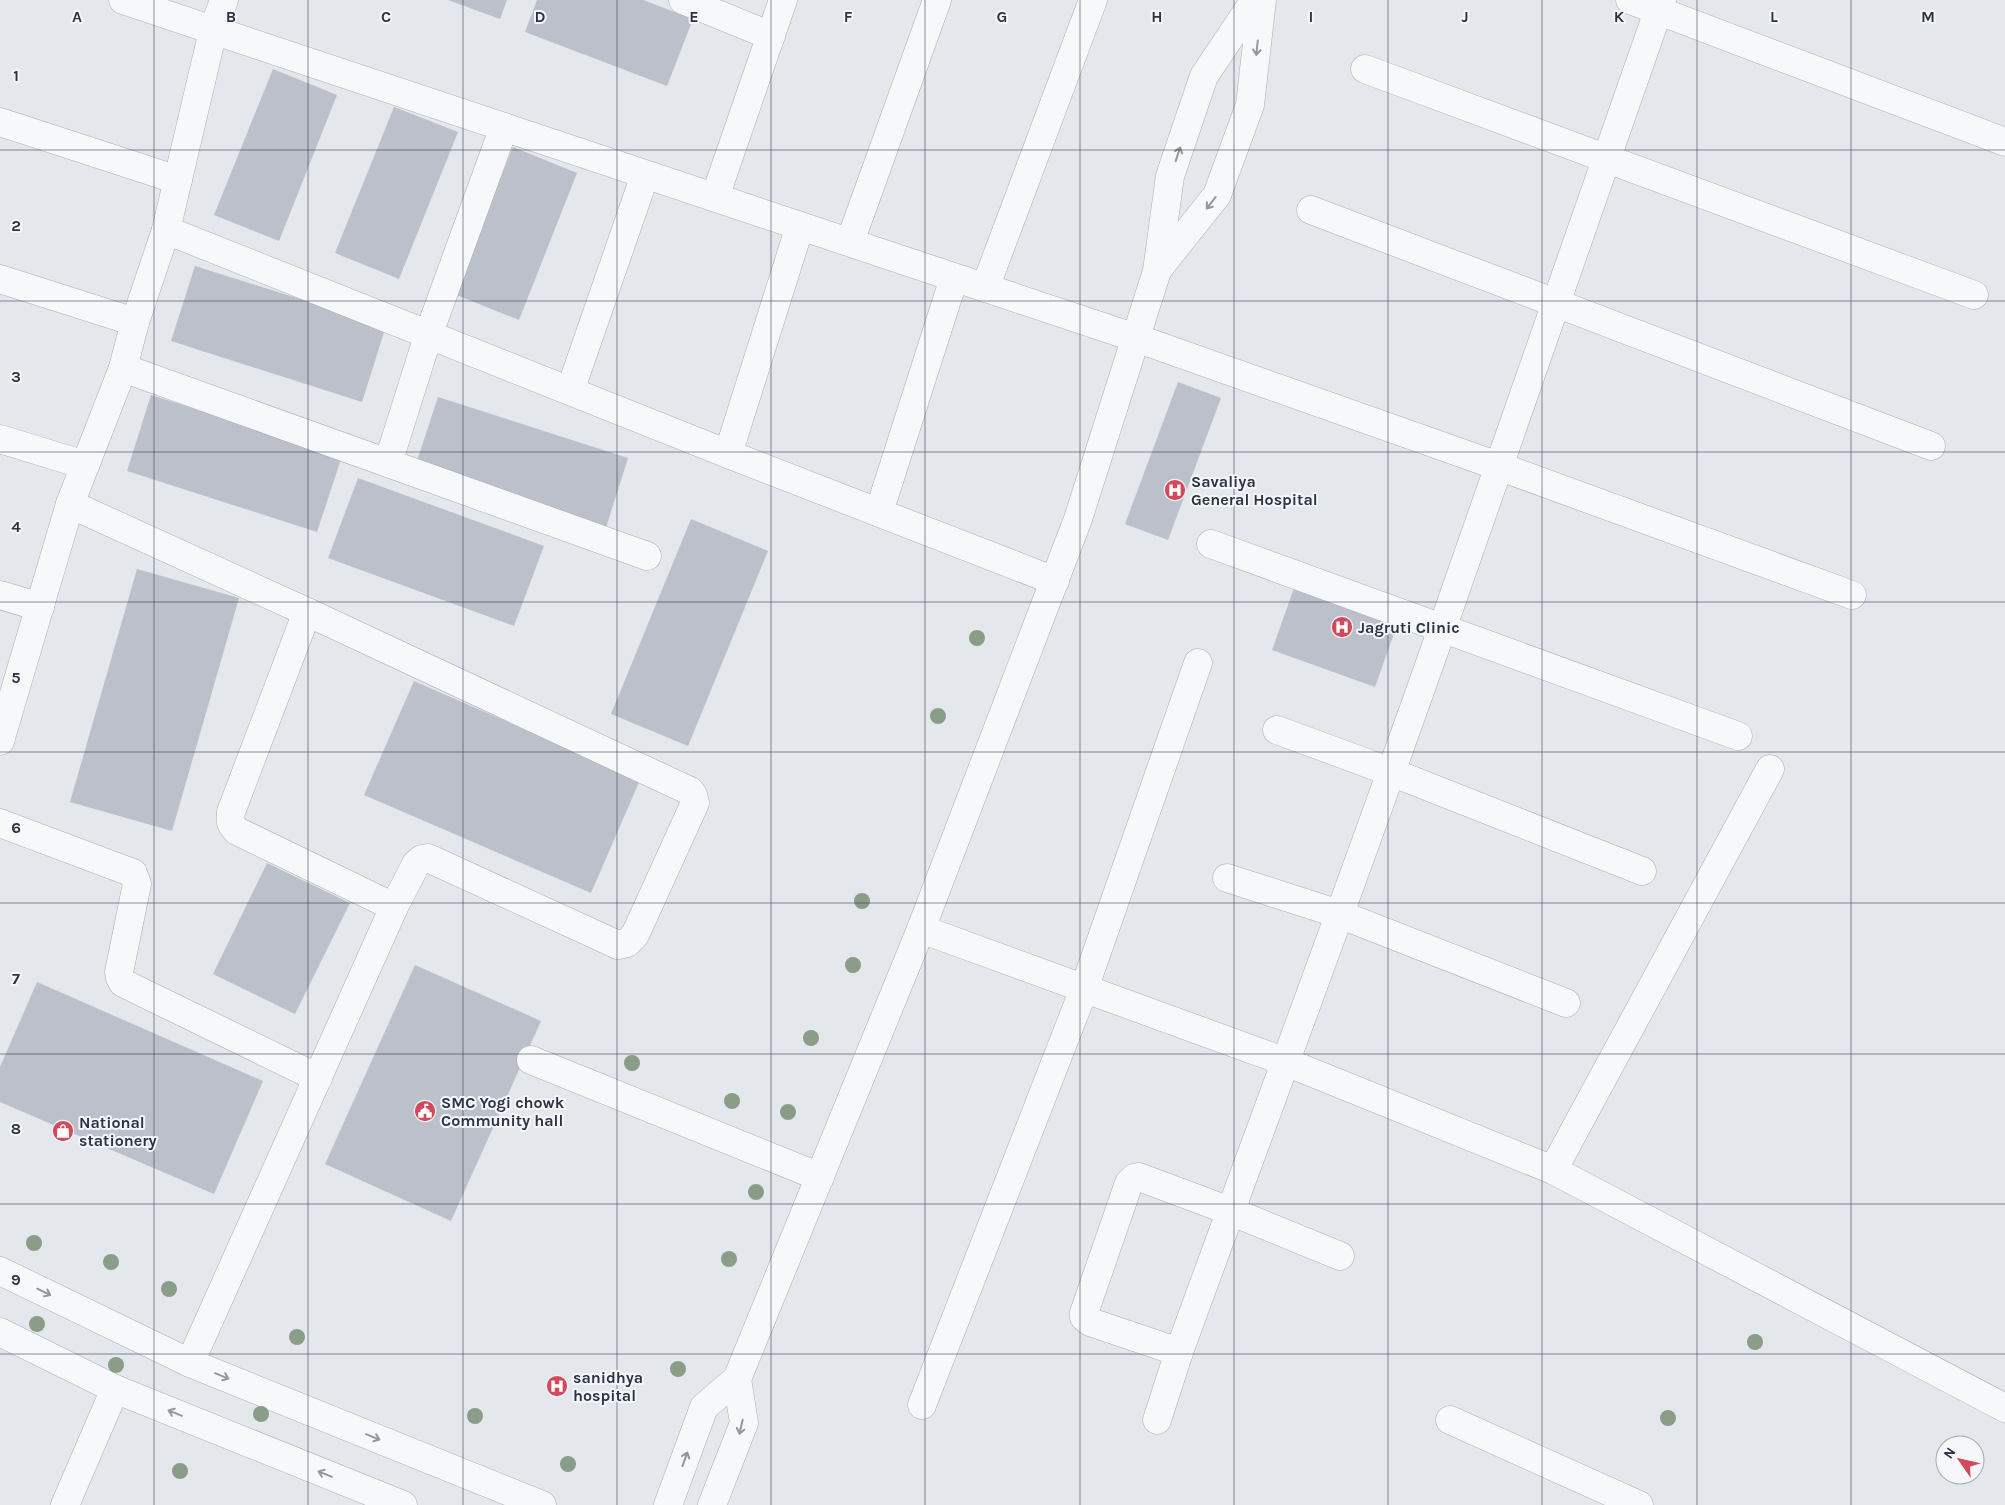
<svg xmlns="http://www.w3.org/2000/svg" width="2005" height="1505" viewBox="0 0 2005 1505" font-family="Karla,sans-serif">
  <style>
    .building { fill: #bbc0ca }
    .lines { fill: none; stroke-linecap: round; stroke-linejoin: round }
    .minor-casing { stroke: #a9aeb7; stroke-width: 29 }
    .minor { stroke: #f7f8fa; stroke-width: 28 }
    .tree { fill: #899d89 }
    .oneway { stroke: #9196a0 }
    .grid { fill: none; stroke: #2b3445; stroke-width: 1; stroke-opacity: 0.55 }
    .labels { text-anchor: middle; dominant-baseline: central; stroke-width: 4; stroke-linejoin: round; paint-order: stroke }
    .poi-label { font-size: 16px; font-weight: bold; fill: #2b3445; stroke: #f4f6f9; text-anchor: start }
    .grid-label { font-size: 16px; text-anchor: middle; font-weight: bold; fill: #2b3445; stroke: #f4f6f9; stroke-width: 4; stroke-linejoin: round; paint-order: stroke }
  </style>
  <rect width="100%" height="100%" fill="#e4e7ec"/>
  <g class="building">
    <path d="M448,0H507L500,19Z"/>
    <path d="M537,0H643L693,19L667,86L525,32Z"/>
    <path d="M273,69L337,95L279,241L214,215Z"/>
    <path d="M394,107L458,132L399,279L335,253Z"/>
    <path d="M513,147L577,173L519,320L454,294Z"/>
    <path d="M195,266L386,326L362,402L171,341Z"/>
    <path d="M1178,382L1221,398L1168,540L1125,524Z"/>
    <path d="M151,395L342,456L317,532L127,471Z"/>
    <path d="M438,397L628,458L604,534L413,473Z"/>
    <path d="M358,478L544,546L514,626L328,558Z"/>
    <path d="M691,519L768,551L688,746L611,714Z"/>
    <path d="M137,569L239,598L172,831L70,802Z"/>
    <path d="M1294,588L1397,625L1375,687L1272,650Z"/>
    <path d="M414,681L640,780L591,893L364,795Z"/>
    <path d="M267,863L350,903L295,1014L213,974Z"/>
    <path d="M415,965L541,1021L451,1221L325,1164Z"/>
    <path d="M37,982L263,1081L214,1194L0,1102V1067Z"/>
  </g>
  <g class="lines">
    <g class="minor-casing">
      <g id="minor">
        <path d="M123,0L1136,338L1498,466L1852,595"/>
        <path d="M683,0L771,36"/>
        <path d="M1630,0L2005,142"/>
        <path d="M1365,69L1974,295"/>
        <path d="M0,122L178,180"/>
        <path d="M715,197L783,0"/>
        <path d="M1311,210L1931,446"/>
        <path d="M166,230L728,454L1055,581"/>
        <path d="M850,242L937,0"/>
        <path d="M1158,269L1217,195L1250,105L1262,0"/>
        <path d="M0,279L135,322"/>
        <path d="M985,288L1093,0"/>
        <path d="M123,368L647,556"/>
        <path d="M570,391L645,175"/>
        <path d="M0,439L85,465"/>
        <path d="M728,454L800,226"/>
        <path d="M388,463L429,333L504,127"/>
        <path d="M70,504L307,612L690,791L693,795L695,803L635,935L627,943L618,945L428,858L422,859L416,864L394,907L190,1363"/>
        <path d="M879,512L954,278"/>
        <path d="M1211,544L1738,736"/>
        <path d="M0,595L40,607"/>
        <path d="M307,612L231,812C230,821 230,824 237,831L394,907"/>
        <path d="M1277,730L1391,772L1642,871"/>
        <path d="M0,741L70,504L123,368L135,322L166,230L213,31L224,0"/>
        <path d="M0,823L133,873L137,884L119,972L120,978L123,983L318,1078"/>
        <path d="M1227,878L1339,914L1566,1003"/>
        <path d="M921,929L1286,1062L1553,1170L2005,1408"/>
        <path d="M531,1060L820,1177"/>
        <path d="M1553,1170L1770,769"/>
        <path d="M0,1271L190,1363L542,1505"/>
        <path d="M0,1332L115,1389L403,1505"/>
        <path d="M1179,1352L1090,1322L1084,1317V1313L1129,1183L1134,1178L1139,1177L1230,1211L1340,1256"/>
        <path d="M922,1405L1084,989L1198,663"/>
        <path d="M1157,1420L1179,1352C1267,1110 1358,869 1443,626C1516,418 1588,209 1662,0"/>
        <path d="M1450,1420L1639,1505"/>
        <path d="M65,1505L115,1389"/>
        <path d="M668,1505L704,1407L737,1379L921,929L1078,519L1157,271L1170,176L1204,76L1255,0"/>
        <path d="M712,1505L744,1423L737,1379"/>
      </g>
    </g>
    <use href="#minor" class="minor"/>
  </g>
  <g class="tree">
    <circle cx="977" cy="638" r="8"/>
    <circle cx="938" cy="716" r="8"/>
    <circle cx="862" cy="901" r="8"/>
    <circle cx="853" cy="965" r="8"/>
    <circle cx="811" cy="1038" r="8"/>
    <circle cx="632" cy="1063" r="8"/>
    <circle cx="732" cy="1101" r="8"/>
    <circle cx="788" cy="1112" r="8"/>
    <circle cx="756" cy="1192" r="8"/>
    <circle cx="34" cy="1243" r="8"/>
    <circle cx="729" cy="1259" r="8"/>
    <circle cx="111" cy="1262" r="8"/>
    <circle cx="169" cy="1289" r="8"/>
    <circle cx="37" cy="1324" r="8"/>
    <circle cx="297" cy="1337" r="8"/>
    <circle cx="1755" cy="1342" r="8"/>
    <circle cx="116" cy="1365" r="8"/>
    <circle cx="678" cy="1369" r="8"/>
    <circle cx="261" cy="1414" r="8"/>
    <circle cx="475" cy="1416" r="8"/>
    <circle cx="1668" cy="1418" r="8"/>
    <circle cx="568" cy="1464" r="8"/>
    <circle cx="180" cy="1471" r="8"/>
  </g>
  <defs><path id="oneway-shaft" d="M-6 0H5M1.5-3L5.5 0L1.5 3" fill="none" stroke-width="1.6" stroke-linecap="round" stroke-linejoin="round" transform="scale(1.25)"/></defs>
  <g class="oneway">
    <use href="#oneway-shaft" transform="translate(1257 48) rotate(96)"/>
    <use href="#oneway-shaft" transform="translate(1178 154) rotate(-72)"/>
    <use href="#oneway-shaft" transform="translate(1211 203) rotate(128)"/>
    <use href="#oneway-shaft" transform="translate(44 1292) rotate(26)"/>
    <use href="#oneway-shaft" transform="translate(222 1376) rotate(22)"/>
    <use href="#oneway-shaft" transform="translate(175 1413) rotate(-158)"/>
    <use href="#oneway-shaft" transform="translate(741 1427) rotate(103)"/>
    <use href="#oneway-shaft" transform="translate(373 1437) rotate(22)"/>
    <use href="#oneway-shaft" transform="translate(685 1459) rotate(-70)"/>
    <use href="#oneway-shaft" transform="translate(325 1474) rotate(-158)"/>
  </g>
  <path class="grid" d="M154,0V1505M308,0V1505M463,0V1505M617,0V1505M771,0V1505M925,0V1505M1080,0V1505M1234,0V1505M1388,0V1505M1542,0V1505M1697,0V1505M1851,0V1505M0,150H2005M0,301H2005M0,452H2005M0,602H2005M0,752H2005M0,903H2005M0,1054H2005M0,1204H2005M0,1354H2005"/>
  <defs>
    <g id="hospital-disc" transform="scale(1.125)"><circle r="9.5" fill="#d1495b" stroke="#f4f6f9"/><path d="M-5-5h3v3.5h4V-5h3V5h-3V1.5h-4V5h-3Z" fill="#fff"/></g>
    <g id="civic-disc" transform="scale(1.125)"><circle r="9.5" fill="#d1495b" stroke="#f4f6f9"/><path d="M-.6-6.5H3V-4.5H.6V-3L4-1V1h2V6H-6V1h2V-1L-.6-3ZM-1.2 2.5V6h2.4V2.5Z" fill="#fff"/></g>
    <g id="shop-disc" transform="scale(1.125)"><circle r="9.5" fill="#d1495b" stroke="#f4f6f9"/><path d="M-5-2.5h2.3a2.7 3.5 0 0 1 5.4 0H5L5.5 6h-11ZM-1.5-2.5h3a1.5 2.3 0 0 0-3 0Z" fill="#fff"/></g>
  </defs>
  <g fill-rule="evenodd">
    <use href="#hospital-disc" x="1175" y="490"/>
    <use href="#hospital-disc" x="1342" y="627"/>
    <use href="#civic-disc" x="425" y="1111"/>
    <use href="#shop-disc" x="63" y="1131"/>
    <use href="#hospital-disc" x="557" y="1386"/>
  </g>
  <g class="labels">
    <g class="poi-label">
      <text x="1191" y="481">Savaliya<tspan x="1191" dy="18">General Hospital</tspan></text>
      <text x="1358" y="627">Jagruti Clinic</text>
      <text x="441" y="1102">SMC Yogi chowk<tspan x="441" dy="18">Community hall</tspan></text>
      <text x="79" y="1122">National<tspan x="79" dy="18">stationery</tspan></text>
      <text x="573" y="1377">sanidhya<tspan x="573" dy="18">hospital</tspan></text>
    </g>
  </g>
  <g class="grid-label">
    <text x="77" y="22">A</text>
    <text x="231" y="22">B</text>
    <text x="386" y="22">C</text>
    <text x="540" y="22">D</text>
    <text x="694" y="22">E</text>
    <text x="848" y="22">F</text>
    <text x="1002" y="22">G</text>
    <text x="1157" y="22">H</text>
    <text x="1311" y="22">I</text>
    <text x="1465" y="22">J</text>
    <text x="1619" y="22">K</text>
    <text x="1774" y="22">L</text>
    <text x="1928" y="22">M</text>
    <text x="16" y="81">1</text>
    <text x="16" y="231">2</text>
    <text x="16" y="382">3</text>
    <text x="16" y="532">4</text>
    <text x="16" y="683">5</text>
    <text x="16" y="833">6</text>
    <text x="16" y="984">7</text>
    <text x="16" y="1134">8</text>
    <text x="16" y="1285">9</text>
  </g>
  <g transform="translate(1960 1460) rotate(304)"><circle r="24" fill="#f4f6f9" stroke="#a4a8b1"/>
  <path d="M0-4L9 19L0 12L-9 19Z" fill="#d1495b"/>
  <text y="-8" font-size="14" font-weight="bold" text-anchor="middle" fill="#2b3445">N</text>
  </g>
</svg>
